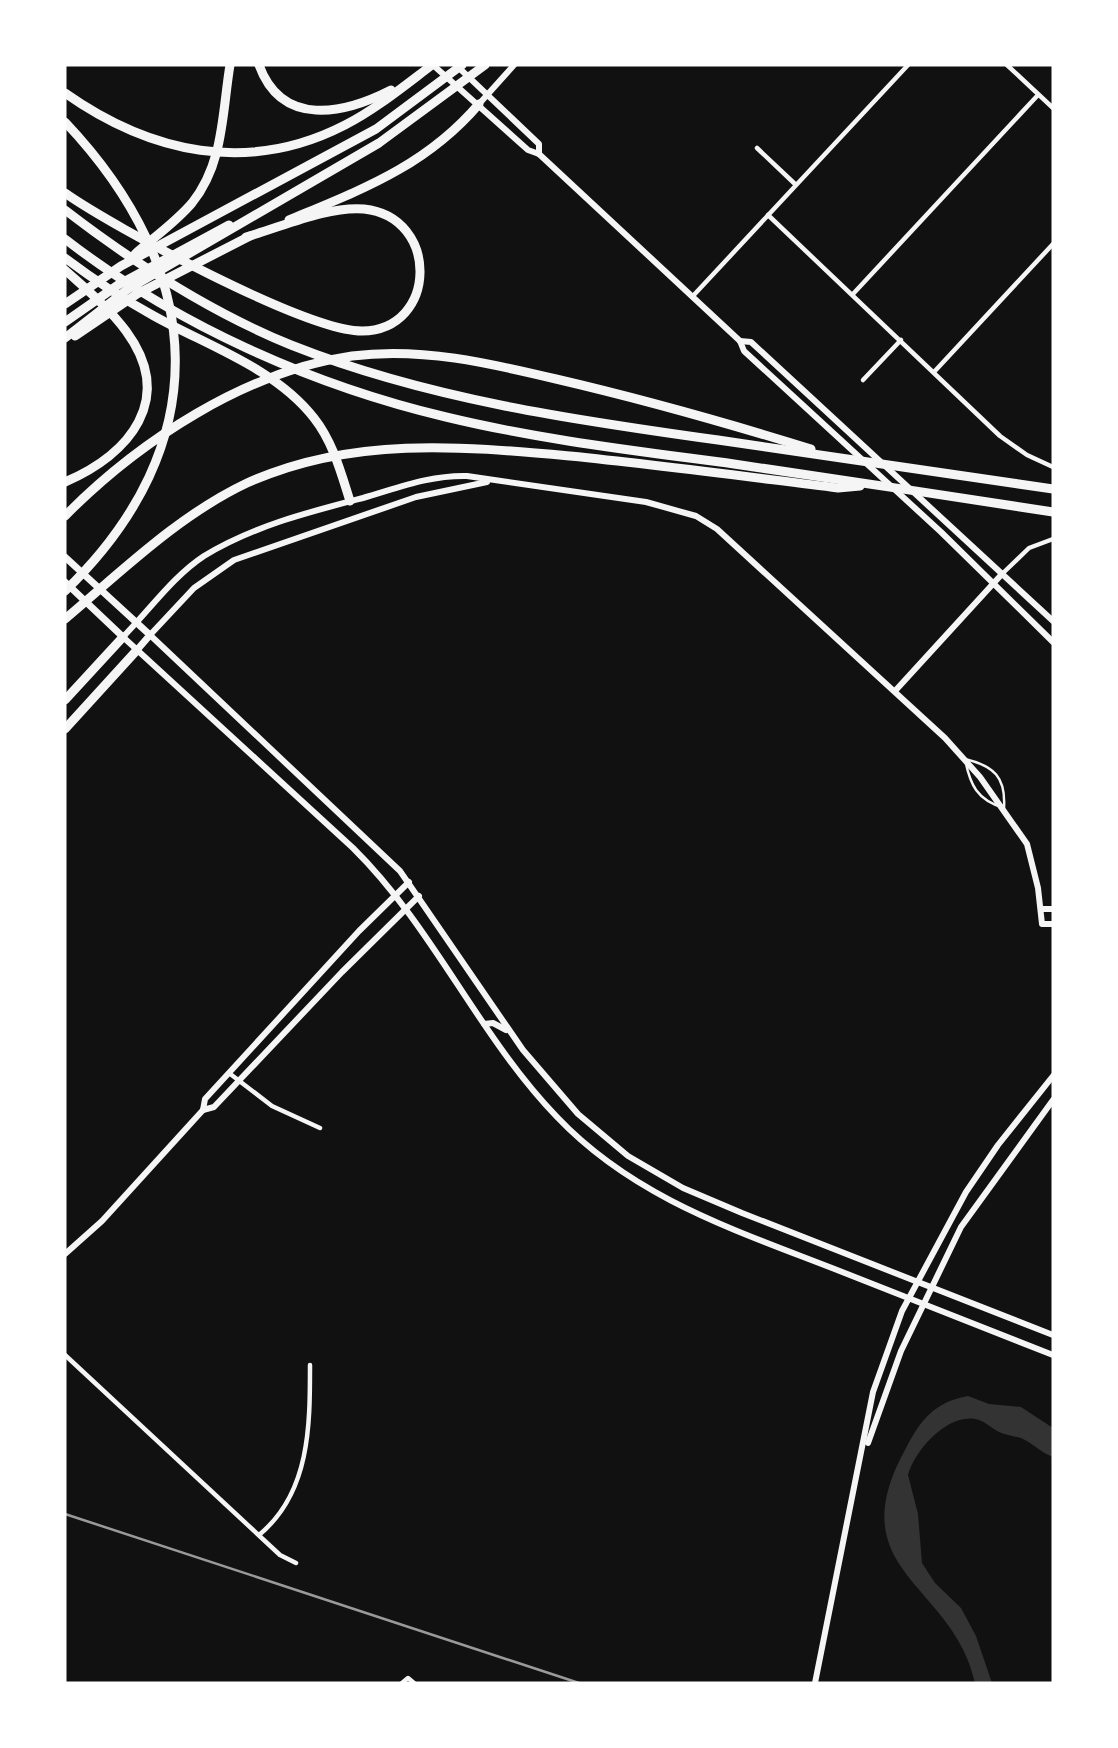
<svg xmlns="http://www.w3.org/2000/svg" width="1118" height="1748" viewBox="0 0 1118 1748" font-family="'Sofia Sans Condensed',sans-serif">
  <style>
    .water { fill: #333 }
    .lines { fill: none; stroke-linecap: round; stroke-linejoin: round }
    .service { stroke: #f5f5f5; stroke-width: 2.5 }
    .minor { stroke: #f5f5f5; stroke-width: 4.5 }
    .tertiary { stroke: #f5f5f5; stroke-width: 6 }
    .secondary { stroke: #f5f5f5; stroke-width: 6 }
    .primary { stroke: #f5f5f5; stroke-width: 7 }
    .motorway { stroke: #f5f5f5; stroke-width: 9 }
    .rail { stroke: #9a9a9a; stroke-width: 2.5 }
  </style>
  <rect width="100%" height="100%" fill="#111"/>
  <path class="water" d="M968,1396L989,1404L1021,1407L1053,1428V1457C1042,1453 1036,1446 1025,1440C1018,1436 1007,1436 999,1432C991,1428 984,1420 975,1419C947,1414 915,1450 908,1475L918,1514L922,1563L935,1583L961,1608L976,1636L992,1683H975C953,1582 837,1572 906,1448C921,1419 935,1402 968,1396Z"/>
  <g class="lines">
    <path class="service" d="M965,759C994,766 1006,777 1004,808C977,800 970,785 965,759Z"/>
    <g class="minor">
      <path d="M1007,65L1053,108"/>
      <path d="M757,148L795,184"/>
      <path d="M768,215L1000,436L1027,455L1053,467"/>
      <path d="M853,294L1038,95"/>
      <path d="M692,297L908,65"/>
      <path d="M934,372L1053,244"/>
      <path d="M863,380L901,340"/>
      <path d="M1002,574L1029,548L1053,539"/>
      <path d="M229,1073L272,1106L320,1128"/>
      <path d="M65,1355L280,1555L296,1563"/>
      <path d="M259,1535C310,1493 310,1426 310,1365"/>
      <path d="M402,1683L408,1678L414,1683"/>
    </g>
    <g class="tertiary">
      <path d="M136,623C157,600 178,573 204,556C253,526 309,512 363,498C398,488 430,475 467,476L646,502L696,516L717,529L945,738L980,777L1027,844L1038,888L1042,924H1053"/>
      <path d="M150,635L194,588L234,560L416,497L487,482"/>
      <path d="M895,691L1002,574"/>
      <path d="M1041,909H1053"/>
    </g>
    <g class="secondary">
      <path d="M433,65L528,150L539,154L740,341L744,351L941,532L1053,642"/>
      <path d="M457,66L539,144V154"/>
      <path d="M479,104L514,65"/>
      <path d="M740,341L751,342L1053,621"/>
      <path d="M136,623L123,637L353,848C434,928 478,1035 557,1117C633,1197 732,1229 832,1268C906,1297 979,1326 1053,1355"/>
      <path d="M150,635L400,871L523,1050L578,1114L628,1156L683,1188L742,1213L1053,1335"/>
      <path d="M484,1024L493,1023L506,1030"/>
      <path d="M203,1110L214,1107L342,972L419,896"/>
      <path d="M65,1254L102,1221L203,1110L205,1099L359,931L409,882"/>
      <path d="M868,1443L901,1351L961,1227L1053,1100"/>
      <path d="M815,1683L873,1392L902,1311L966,1192L998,1145L1053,1076"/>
    </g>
    <g class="primary">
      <path d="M65,557L150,635L137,650"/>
      <path d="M65,582L123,637"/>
    </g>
    <g class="motorway">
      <path d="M259,65C282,128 344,114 391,90"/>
      <path d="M65,93C150,153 248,175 345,125C376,109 404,86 432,65"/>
      <path d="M65,122C207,272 217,444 65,591"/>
      <path d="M65,193C115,228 306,331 362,331C438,330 440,217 364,209C327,206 282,227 246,237"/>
      <path d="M65,210C134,263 210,312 291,345C427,399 574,420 718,440C830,456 942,472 1053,489"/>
      <path d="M289,220C363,189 426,166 479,104"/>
      <path d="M65,239C175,324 311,385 446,417C541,440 638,451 734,464C840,479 947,496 1053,512"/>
      <path d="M135,254C153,238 176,222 192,203C224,163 222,113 230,65"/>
      <path d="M65,258C93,279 123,299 154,316C208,346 275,368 314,418C333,442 341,473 350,501"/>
      <path d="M65,270C86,289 109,308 126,331C176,399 130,454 65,482"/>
      <path d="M65,304L121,266L376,129L462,65"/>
      <path d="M65,322L118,285L229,225"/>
      <path d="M75,336L137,294L250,236"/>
      <path d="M65,338L128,289L379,143L485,65"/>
      <path d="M65,516C139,441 246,371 352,356C421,347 489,363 556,379C642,399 727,423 811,449"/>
      <path d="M65,619C122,571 179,515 247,483C351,436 460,446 570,456C660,465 749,477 838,488L860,486"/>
      <path d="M65,700L123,637"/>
      <path d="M65,729L137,650"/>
    </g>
    <path class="rail" d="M65,1514L579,1683"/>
  </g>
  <rect width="1118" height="1748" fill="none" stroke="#ffffff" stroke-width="133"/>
</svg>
